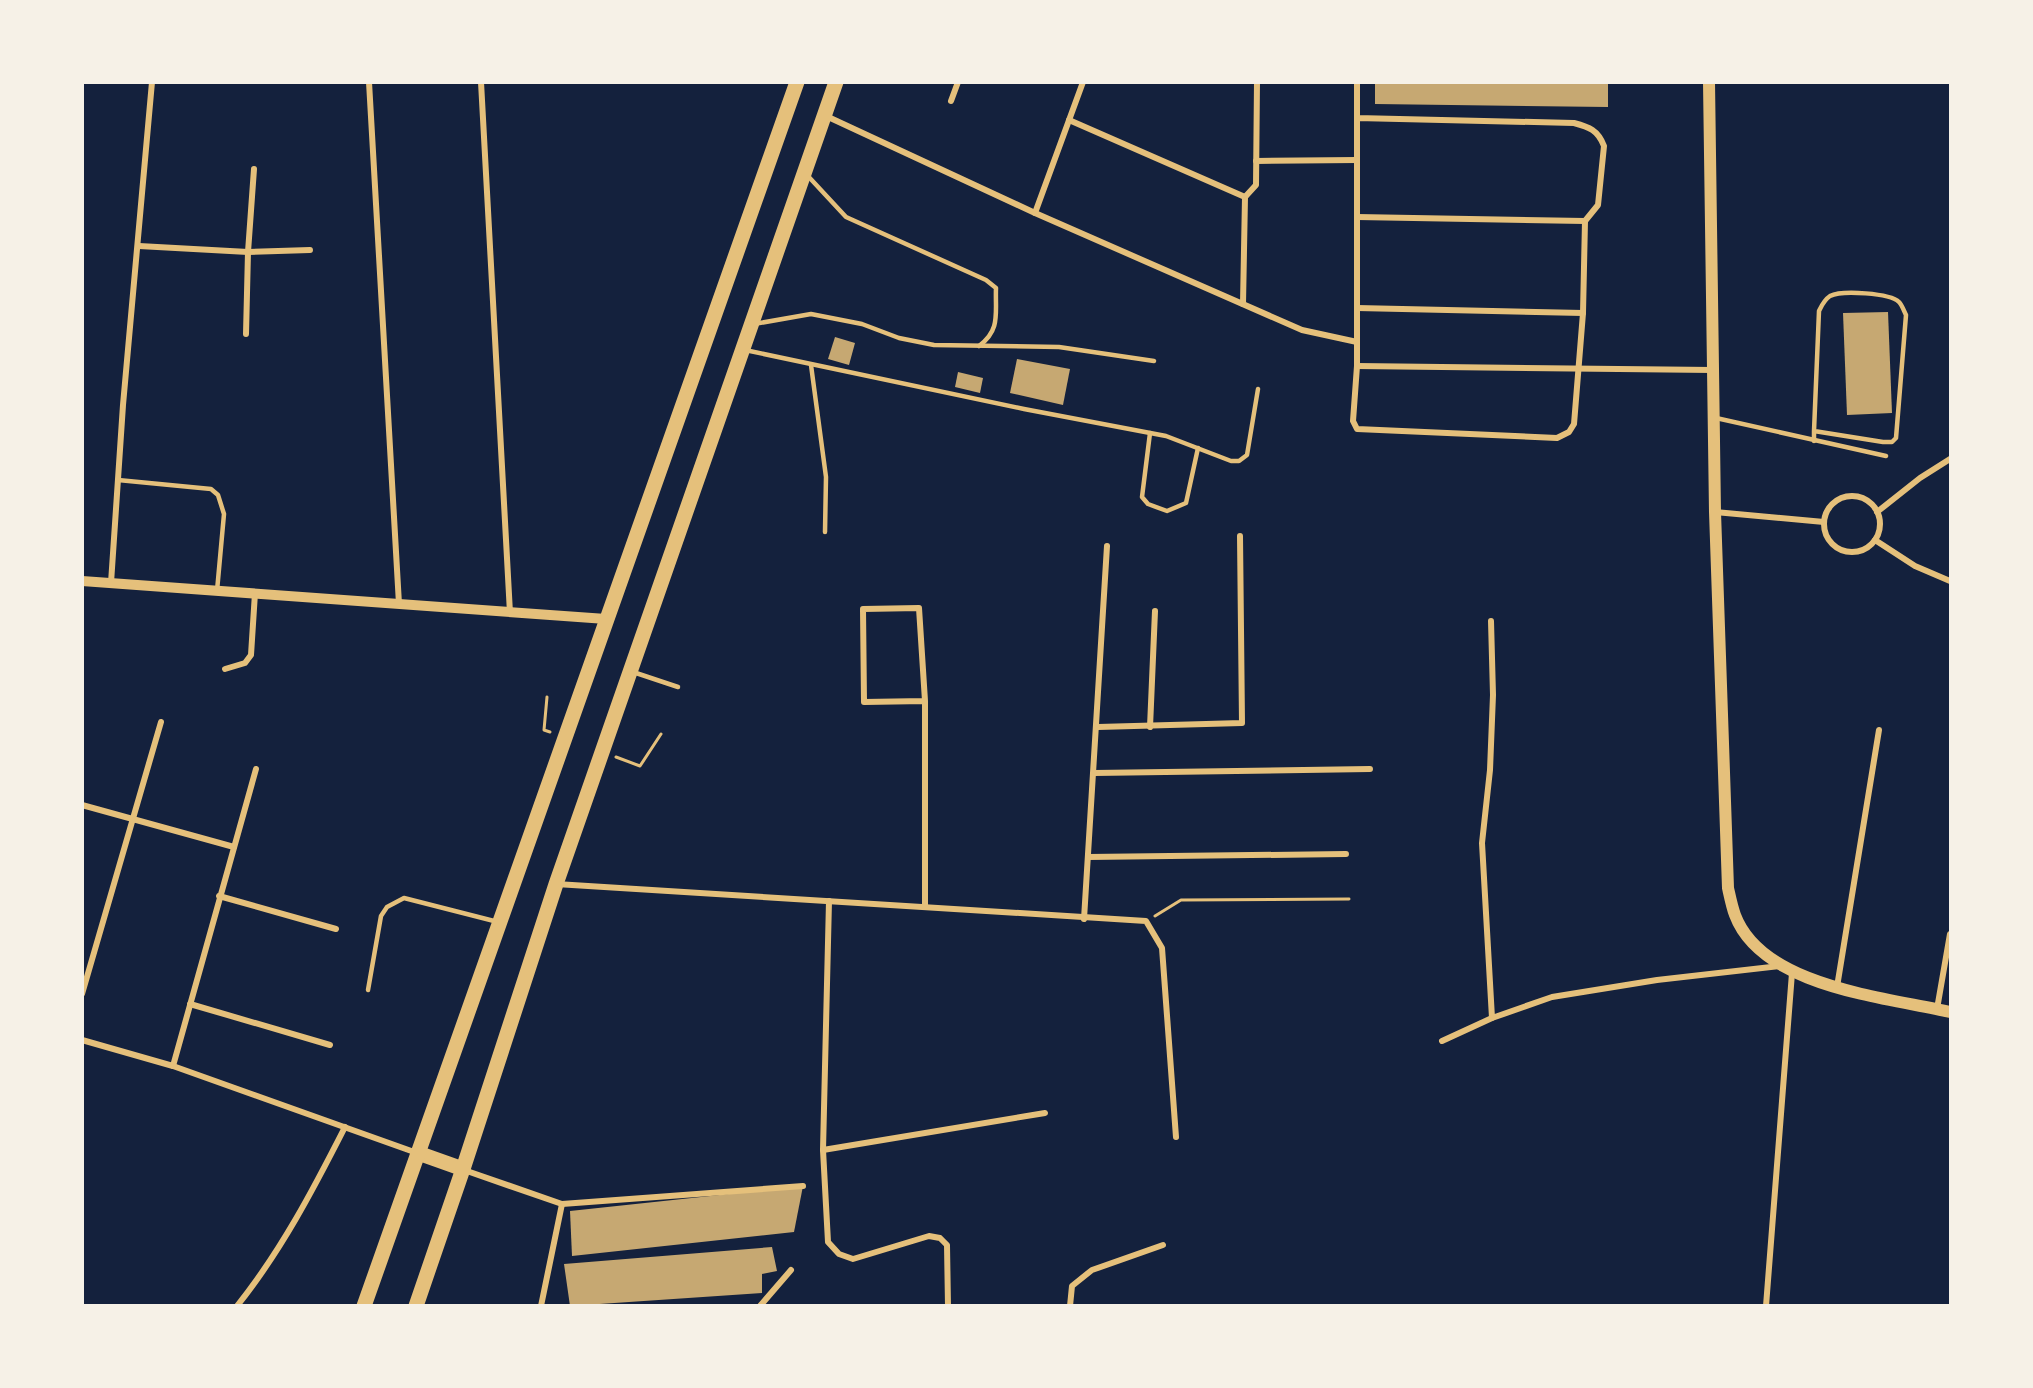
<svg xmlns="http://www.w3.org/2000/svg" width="2033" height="1388" viewBox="0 0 2033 1388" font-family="Karla,sans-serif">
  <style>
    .building { fill: #c6a872 }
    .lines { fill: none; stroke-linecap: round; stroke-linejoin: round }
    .path { stroke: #e5c07b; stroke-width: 3 }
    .service { stroke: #e5c07b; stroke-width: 4.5 }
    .minor { stroke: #e5c07b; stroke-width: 6 }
    .tertiary { stroke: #e5c07b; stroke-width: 10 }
    .secondary { stroke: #e5c07b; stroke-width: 12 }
    .primary { stroke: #e5c07b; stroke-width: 15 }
  </style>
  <rect width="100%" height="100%" fill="#14213d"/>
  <g class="building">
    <path d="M1375,82H1608V107L1375,104Z"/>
    <path d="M1888,312L1892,413L1847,415L1843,313Z"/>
    <path d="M835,337L855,343L849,365L828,359Z"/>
    <path d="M1017,359L1070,369L1063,405L1010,393Z"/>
    <path d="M958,372L983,378L980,393L955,387Z"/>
    <path d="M803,1186L794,1232L572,1256L570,1211Z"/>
    <path d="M772,1247L777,1271L762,1274V1293L570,1306L564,1264Z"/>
  </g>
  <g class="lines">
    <g class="path">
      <path d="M547,697L544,730L550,732"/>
      <path d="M616,757L640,766L661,734"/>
      <path d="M1155,916L1181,900L1349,899"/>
    </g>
    <g class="service">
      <path d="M807,175L846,217L986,280L996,288C995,313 1001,330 979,346"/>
      <path d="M754,324L811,314L862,324L899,338L934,345L1059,347L1154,361"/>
      <path d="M745,350L1024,409L1166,436L1231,461H1239L1247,455L1258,389"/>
      <path d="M811,365L826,477L825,532"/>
      <path d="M1716,418L1886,456"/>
      <path d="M1150,433L1142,497L1148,504L1167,511L1186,503L1198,448"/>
      <path d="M1814,441V431L1819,311C1822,305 1824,300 1830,296C1842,290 1890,293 1899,302C1902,305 1904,311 1906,315L1896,438L1892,442H1883L1814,431"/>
      <path d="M118,480L211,489L218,495L224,514L217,591"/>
      <path d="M633,672L678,687"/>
      <path d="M368,990L381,916L387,907L404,898L498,922"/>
    </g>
    <g class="minor">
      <path d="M369,82L399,604"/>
      <path d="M481,82L510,613"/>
      <path d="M1357,82V366L1353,421L1357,429L1557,438L1569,432L1574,424L1583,313L1585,221L1598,205L1604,146C1598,130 1589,127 1574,123L1357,118"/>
      <path d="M951,101L958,82"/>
      <path d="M826,116L1035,213L1302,330L1357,342"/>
      <path d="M1069,120L1245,197"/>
      <path d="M1256,161L1357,160"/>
      <path d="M1035,213L1083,82"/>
      <path d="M1357,217L1585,221"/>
      <path d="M139,246L248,252L310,250"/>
      <path d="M1243,304L1245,197L1256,185L1257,82"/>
      <path d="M1357,308L1583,313"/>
      <path d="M246,334L248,252L254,169"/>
      <path d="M1357,366L1713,370"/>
      <circle cx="1852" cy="524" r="28"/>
      <path d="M1715,512L1824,522"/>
      <path d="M1877,512L1920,478L1950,459"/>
      <path d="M1875,540L1915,566L1950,581"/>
      <path d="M111,583L123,405L152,82"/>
      <path d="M1491,621L1493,695L1490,770L1482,843L1492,1018L1552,997L1657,980L1780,966"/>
      <path d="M225,669L245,663L251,655L255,593"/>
      <path d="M925,701L864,702L863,609L919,608L925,701V906"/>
      <path d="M1098,727L1242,723L1240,536"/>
      <path d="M1150,727L1155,611"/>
      <path d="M1094,773L1370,769"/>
      <path d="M82,805L234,847"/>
      <path d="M1088,857L1346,854"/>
      <path d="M556,884L1146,921L1162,948L1176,1137"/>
      <path d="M219,896L336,929"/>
      <path d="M829,901L823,1150L828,1242L839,1254L853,1259L929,1236L940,1238L947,1245L948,1306"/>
      <path d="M1084,919L1107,546"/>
      <path d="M1837,987L1879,730"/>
      <path d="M82,994L161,722"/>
      <path d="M190,1004L330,1045"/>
      <path d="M1937,1009L1950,934"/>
      <path d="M82,1040L173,1066L417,1153"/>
      <path d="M1442,1041L1492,1018"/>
      <path d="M173,1066L256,769"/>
      <path d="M823,1150L1045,1113"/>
      <path d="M464,1170L562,1204L803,1186"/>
      <path d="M237,1306C281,1251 313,1190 345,1127"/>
      <path d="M541,1306L562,1204"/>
      <path d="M760,1306L791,1270"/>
      <path d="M1070,1306L1072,1286L1092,1270L1163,1245"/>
      <path d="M1766,1306L1792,973"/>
    </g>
    <path class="tertiary" d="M82,581L606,619"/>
    <path class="secondary" d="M1709,82L1715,512L1728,888C1730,897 1732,907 1735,915C1762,987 1885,997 1950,1012"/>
    <g class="primary">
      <path d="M418,1153L463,1169"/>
      <path d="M364,1306L797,82"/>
      <path d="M416,1306L463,1169L556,884L836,82"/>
    </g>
  </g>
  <rect width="2033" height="1388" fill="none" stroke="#f6f1e7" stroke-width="168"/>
</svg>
